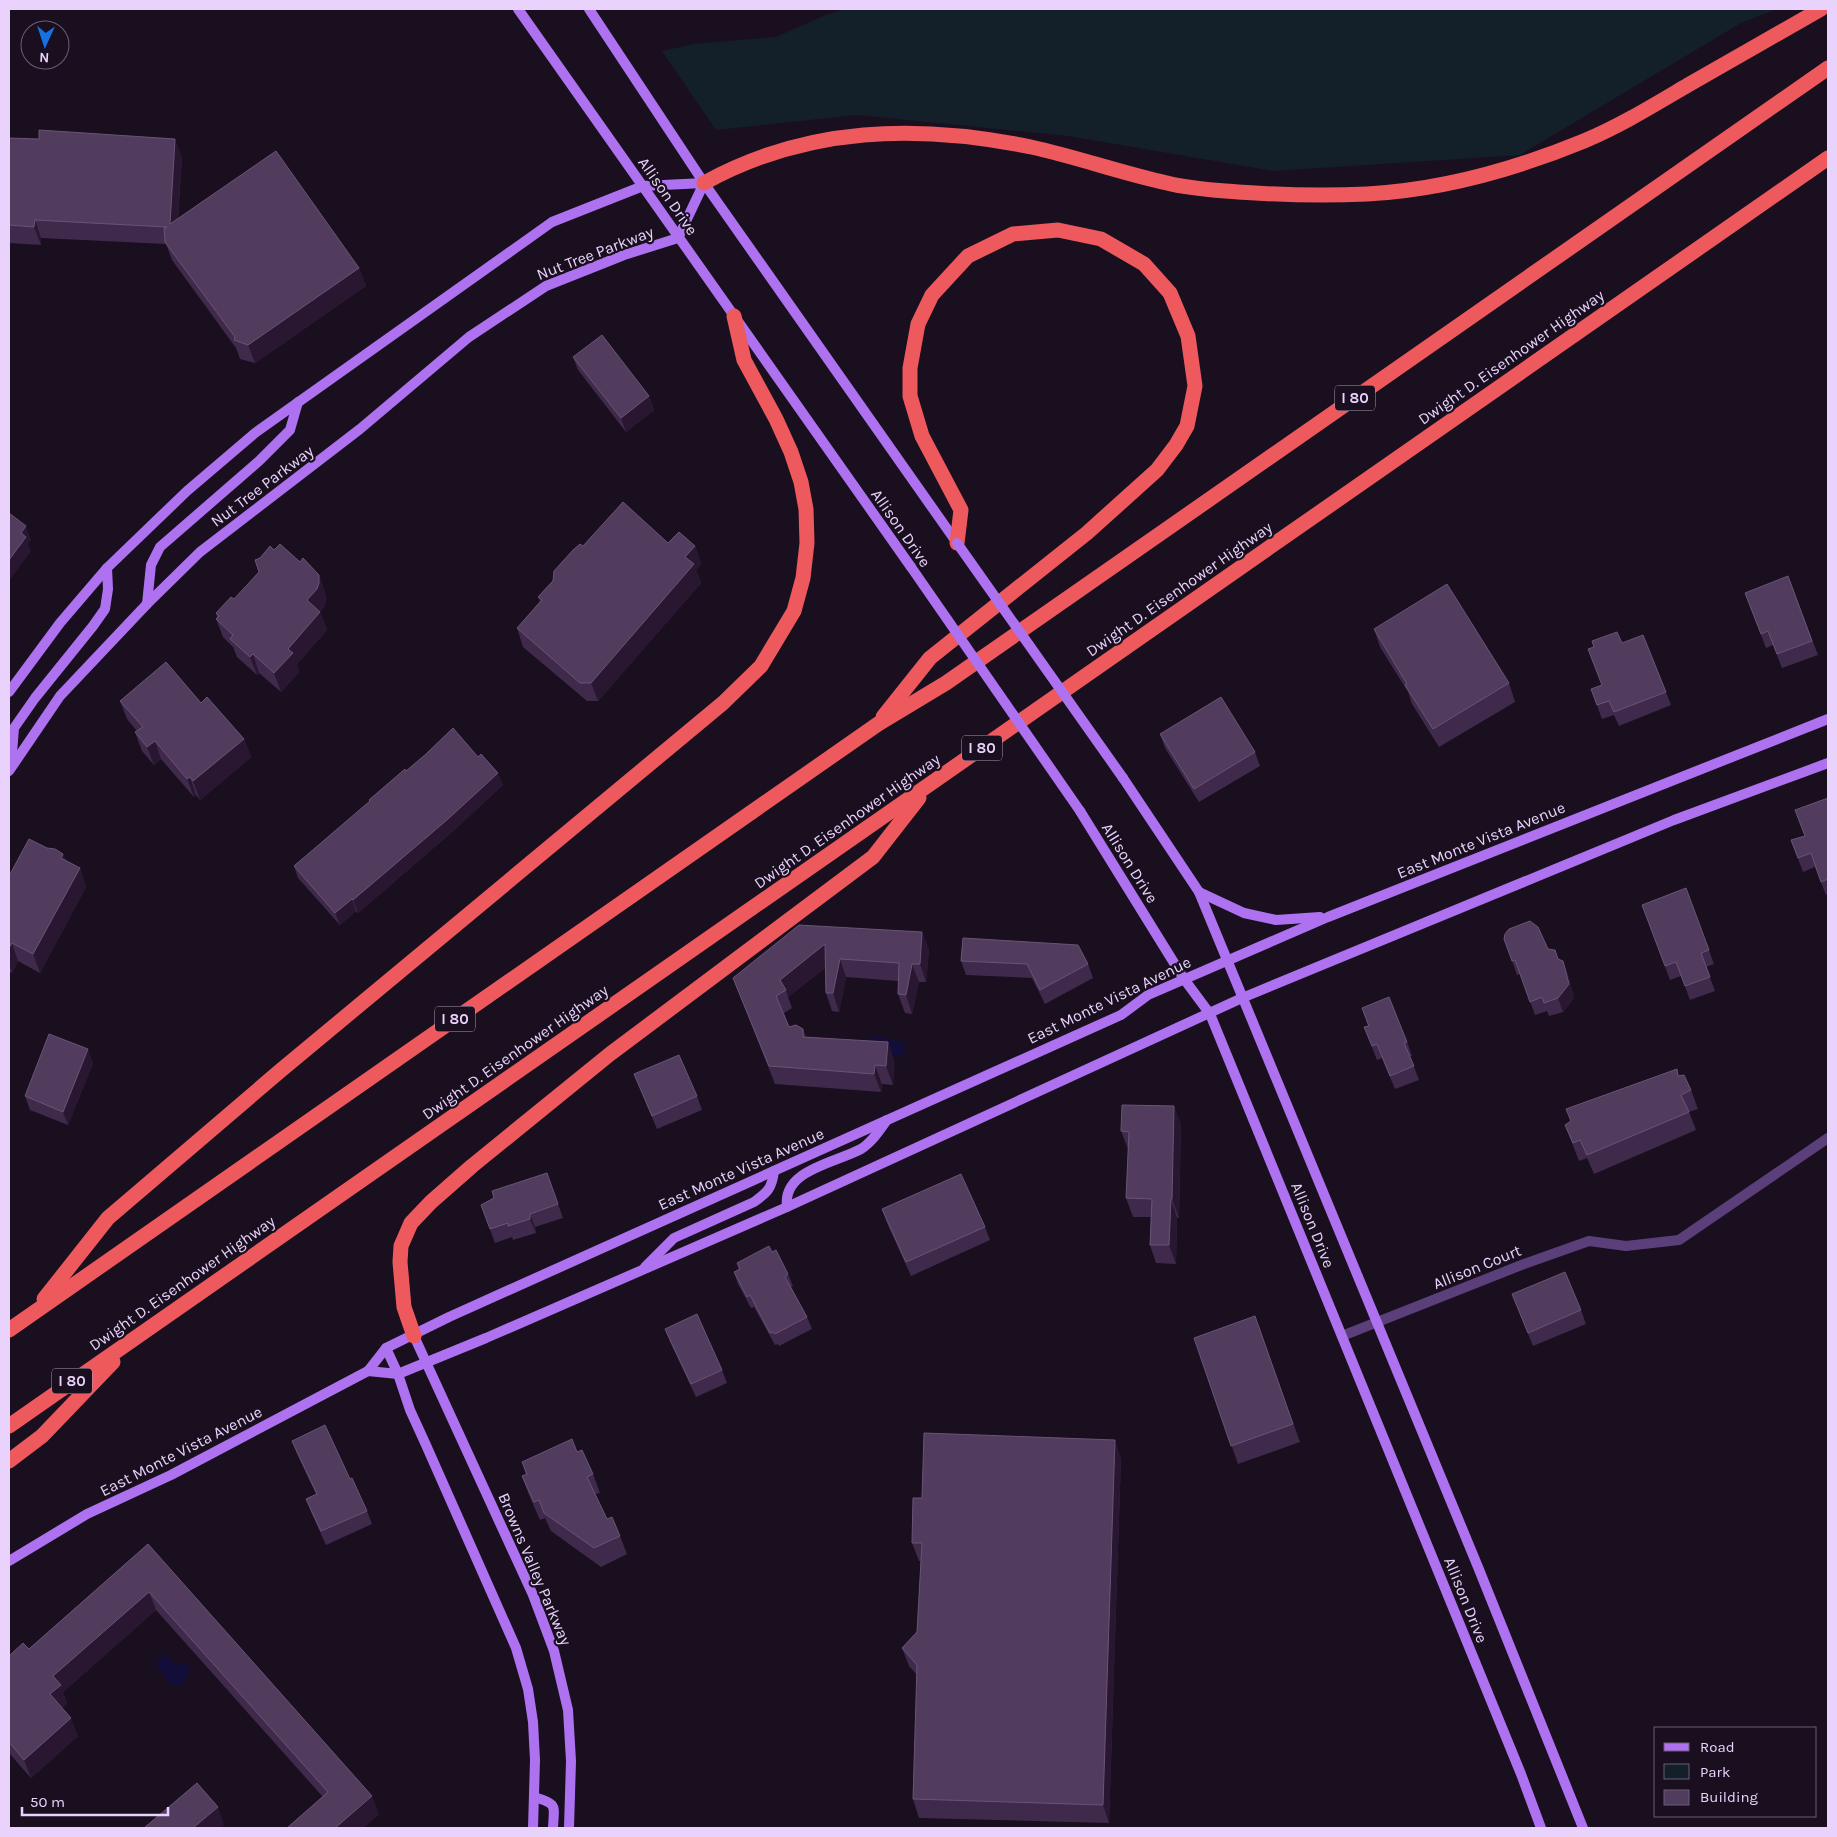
<svg xmlns="http://www.w3.org/2000/svg" width="1837" height="1837" viewBox="0 0 1837 1837" font-family="Karla,sans-serif">
  <style>
    .green { fill: #132029 }
    .water { fill: #120e39 }
    .lines { fill: none; stroke-linecap: round; stroke-linejoin: round }
    .pedestrian { stroke: #5b3f7a; stroke-width: 10 }
    .minor { stroke: #5b3f7a; stroke-width: 10 }
    .secondary { stroke: #ae72f1; stroke-width: 10 }
    .motorway { stroke: #ee595d; stroke-width: 15 }
    .secondary-bridge { stroke: #ae72f1; stroke-width: 10 }
    .wall { fill: #402a4b }
    .shaded-wall { fill: #291732 }
    .building { fill: #523c5e; stroke: #6a5377 }
    .labels { text-anchor: middle; dominant-baseline: central; stroke-width: 4.5; stroke-linejoin: round; paint-order: stroke }
    .shield { fill: #190f1f; stroke: #ab98b9; stroke-width: 1 }
    .shield-label { font-size: 15px; font-weight: bold; fill: #e9d2fb }
    .street-label { font-size: 16px; fill: #e9d2fb; stroke: #190f1f }
  </style>
  <rect width="100%" height="100%" fill="#190f1f"/>
  <path class="green" d="M848,9H1777L1741,23L1520,155L1274,171L1068,136L857,115L716,130L662,51L694,44L776,37L828,14Z"/>
  <g class="water">
    <path d="M872,1035L906,1043L902,1057L883,1053L868,1042L871,1041Z"/>
    <path d="M165,1654L178,1666L183,1662L190,1668L185,1683L171,1686L156,1663Z"/>
  </g>
  <g class="lines">
    <path class="pedestrian" d="M1626,1246L1679,1240L1828,1138"/>
    <path class="minor" d="M1342,1336L1524,1264L1589,1241L1626,1246"/>
    <g class="secondary">
      <path d="M518,9L911,567"/>
      <path d="M589,9L704,183L957,543"/>
      <path d="M147,604L151,565L160,547L259,461L290,430L298,402"/>
      <path d="M9,692L60,623L107,568L187,491L255,433L552,222L643,186L704,183"/>
      <path d="M11,766L14,728L35,698L93,626L105,609L108,589L107,568"/>
      <path d="M9,771L60,696L147,604L200,552L360,429L469,337L546,286L624,255L678,238L704,183"/>
      <path d="M1123,778L1199,892L1478,1567L1583,1828"/>
      <path d="M1080,811L1184,979L1210,1014L1521,1774L1541,1828"/>
      <path d="M1199,892L1244,913L1276,920L1320,917"/>
      <path d="M787,1207C782,1170 835,1163 861,1149C872,1142 880,1130 887,1120"/>
      <path d="M645,1267L674,1238L754,1202C768,1192 772,1188 774,1171"/>
      <path d="M414,1336L533,1595L554,1651L568,1710L571,1761L569,1828"/>
      <path d="M386,1348L398,1374L410,1410L426,1445L516,1648L528,1689L533,1722L535,1760L533,1828"/>
      <path d="M368,1371L398,1374L486,1338L787,1207L1242,998L1674,820L1828,763"/>
      <path d="M9,1561L87,1514L171,1475L368,1371L386,1348L449,1317L1121,1015L1148,995L1328,917L1828,719"/>
      <path d="M534,1797C558,1804 554,1805 553,1828"/>
    </g>
    <g class="motorway">
      <path d="M704,183C807,126 918,124 1031,147C1077,157 1121,173 1167,183C1190,189 1215,190 1238,192C1281,195 1324,196 1367,194C1441,190 1516,169 1584,141C1620,126 1654,105 1688,85C1732,60 1777,34 1821,9"/>
      <path d="M883,717L930,658L1087,533L1157,470L1176,445L1187,426L1195,386L1188,336L1170,293L1144,264L1101,239L1058,230L1013,234L968,256L932,295L918,324L910,368V396L922,436L961,510L957,543"/>
      <path d="M44,1299L108,1218L280,1071L723,703L761,666L794,611L803,578L807,543L806,509L801,482L791,452L776,419L744,360L734,316"/>
      <path d="M9,1330L878,724L946,683L1828,68"/>
      <path d="M414,1336L404,1307L400,1262L401,1246L411,1223L431,1202L472,1166L610,1054L873,857L919,798"/>
      <path d="M9,1426L1828,158"/>
      <path d="M9,1461L42,1436L113,1362"/>
    </g>
    <g class="secondary-bridge">
      <path d="M957,543L1123,778"/>
      <path d="M911,567L1080,811"/>
    </g>
  </g>
  <g class="wall">
    <path d="M9,138L182,157L178,219L359,268L366,286L255,363L240,359L236,348L172,260L166,244L41,238V245L9,243Z"/>
    <path d="M573,357L649,396L654,410L626,432L578,370Z"/>
    <path d="M668,543L695,546L701,564L696,570L701,583L598,701H587L523,647L517,628L540,601L538,597L583,546Z"/>
    <path d="M260,558L300,562L319,575L325,593L326,601L324,607L320,612L327,630L297,664L299,672L281,692L259,673L257,675L237,657L233,647L223,637L216,619L217,618L216,613L234,599L259,572Z"/>
    <path d="M1788,576L1818,655L1782,668L1773,645L1766,648L1745,593Z"/>
    <path d="M1374,629L1509,683L1515,702L1439,747L1412,704L1408,692L1380,647Z"/>
    <path d="M1622,643L1666,692L1671,705L1619,726L1614,715L1602,719L1591,689L1602,685Z"/>
    <path d="M120,701L201,703L244,739L251,757L200,800L196,795L194,797L161,759L154,765L142,751L135,732L137,731L127,719Z"/>
    <path d="M1160,734L1255,752L1260,766L1199,802L1165,748Z"/>
    <path d="M406,771L503,785L452,832L358,913L356,911L340,925L298,878L294,866L370,802L369,800Z"/>
    <path d="M1828,798V894L1826,895L1815,867L1803,872L1791,840L1805,836Z"/>
    <path d="M47,848L63,854L66,861L80,868L86,887L40,973L18,961L12,973L9,971V876Z"/>
    <path d="M1642,905L1709,950L1714,964L1706,967L1715,991L1690,1000L1681,976L1670,980Z"/>
    <path d="M922,932L929,950L926,982H919L912,1014L905,1013L898,994V981L846,977L839,1012L832,1011L826,993L825,968L788,997L792,1008L784,1013L789,1027L803,1029L806,1037L888,1042L894,1061L893,1085L882,1084L881,1092L775,1084L733,978Z"/>
    <path d="M1504,939L1548,949L1559,959L1563,961L1568,975L1574,998L1563,1012L1549,1016L1547,1011L1535,1015L1520,974L1517,975Z"/>
    <path d="M961,961L1088,964L1093,978L1045,1004L1032,978L966,975Z"/>
    <path d="M1362,1008L1407,1042L1412,1056H1410L1419,1080L1395,1089L1382,1058L1377,1060L1364,1027L1368,1026Z"/>
    <path d="M93,1063L68,1125L30,1110L25,1096Z"/>
    <path d="M1677,1069L1679,1076L1691,1090L1698,1109L1689,1112L1696,1130L1594,1174L1587,1158L1579,1161L1565,1125Z"/>
    <path d="M634,1074L697,1096L702,1110L657,1129Z"/>
    <path d="M1181,1124L1179,1218H1177L1176,1264L1156,1263L1150,1245L1151,1217H1133L1126,1198L1128,1149L1121,1131Z"/>
    <path d="M547,1173L563,1218L535,1227L536,1233L513,1240L512,1237L495,1243L481,1205Z"/>
    <path d="M882,1209L985,1227L990,1240L911,1276L887,1223Z"/>
    <path d="M772,1252L788,1274L793,1286L791,1287L807,1317L812,1329L779,1346L778,1344L775,1345L754,1307L751,1308L738,1284L734,1272L739,1270L737,1263Z"/>
    <path d="M1512,1294L1581,1310L1586,1324L1533,1346Z"/>
    <path d="M1255,1316L1300,1442L1238,1464L1194,1338Z"/>
    <path d="M665,1329L722,1370L727,1383L696,1397L670,1342Z"/>
    <path d="M292,1441L350,1479L367,1511L372,1524L326,1545L311,1512L306,1499L316,1494L297,1454Z"/>
    <path d="M577,1452L593,1474L600,1493L595,1494L607,1519L620,1536L627,1554L601,1567L551,1531L545,1518L540,1520L529,1495L522,1476L526,1475L522,1462Z"/>
    <path d="M1121,1458L1109,1823L919,1818L913,1799L917,1675L909,1666L902,1648L917,1632L921,1561H919L912,1543L922,1498Z"/>
    <path d="M148,1544L379,1814L363,1828H287L323,1797L156,1610L63,1692L67,1703L62,1708L78,1736L31,1778L9,1753V1656L29,1649Z"/>
  </g>
  <g class="shaded-wall">
    <path d="M175,139L182,157L176,243L170,224Z"/>
    <path d="M35,220L41,238V245L34,227Z"/>
    <path d="M359,268L366,286L255,363L248,345Z"/>
    <path d="M649,396L654,410L626,432L621,418Z"/>
    <path d="M26,526L31,540L28,544L31,551L9,581V560L21,533Z"/>
    <path d="M695,546L701,564L696,570L701,583L598,701L591,683L685,557Z"/>
    <path d="M319,575L325,593L326,601L324,607L314,618L307,600Z"/>
    <path d="M320,612L327,630L297,664L299,672L281,692L274,673L288,649Z"/>
    <path d="M253,654L259,673L257,675L250,657Z"/>
    <path d="M244,739L251,757L200,800L193,781Z"/>
    <path d="M155,741L161,759L154,765L147,747Z"/>
    <path d="M498,773L503,785L452,832L358,913L353,900Z"/>
    <path d="M190,777L196,795L194,797L187,779Z"/>
    <path d="M63,854L70,872L61,858Z"/>
    <path d="M80,868L86,887L40,973L33,954Z"/>
    <path d="M352,899L356,911L340,925L335,913Z"/>
    <path d="M922,932L929,950L926,982L920,964Z"/>
    <path d="M12,943L18,961L12,973L9,964V948Z"/>
    <path d="M825,944L832,962L788,997L786,990L780,980Z"/>
    <path d="M840,959L846,977L839,1012L833,993Z"/>
    <path d="M1563,961L1568,975L1574,998L1563,1012L1558,998Z"/>
    <path d="M912,964L919,982L912,1014L906,995Z"/>
    <path d="M888,1042L894,1061L893,1085L886,1066Z"/>
    <path d="M88,1049L93,1063L68,1125L63,1112Z"/>
    <path d="M875,1065L882,1084L881,1092L874,1074Z"/>
    <path d="M1174,1106L1181,1124L1179,1218L1172,1199Z"/>
    <path d="M1171,1199L1177,1218L1176,1264L1169,1245Z"/>
    <path d="M530,1214L535,1227L536,1233L530,1219Z"/>
    <path d="M1115,1440L1121,1458L1109,1823L1103,1805Z"/>
    <path d="M149,1592L156,1610L63,1692L67,1703L57,1713L50,1694L53,1676Z"/>
    <path d="M71,1718L78,1736L31,1778L24,1760Z"/>
    <path d="M372,1796L379,1814L363,1828H335Z"/>
    <path d="M218,1807L224,1825L221,1828H193Z"/>
  </g>
  <g class="building">
    <path d="M39,130L175,139L170,224L276,151L359,268L248,345L234,340L235,337L165,242L164,228L167,227L35,220L34,227L9,225V138L39,139Z"/>
    <path d="M602,335L649,396L621,418L573,357Z"/>
    <path d="M623,502L668,543L679,532L695,546L685,557L694,564L591,683H580L517,628L542,600L538,597L553,581L554,571L573,550L580,544L583,546Z"/>
    <path d="M9,513L26,526L21,533L26,537L9,560Z"/>
    <path d="M280,544L300,562L303,558L319,575V583L317,589L307,600L320,612L288,649L293,653L274,673L253,654L250,657L230,639L233,635L216,619L219,616L216,613L231,597L234,599L259,572L255,560L260,558L270,546L274,550Z"/>
    <path d="M1788,576L1812,641L1777,654L1768,631L1761,634L1745,593Z"/>
    <path d="M1447,584L1509,683L1433,729L1405,685L1407,684L1374,629Z"/>
    <path d="M1617,632L1622,643L1643,635L1666,692L1614,712L1609,701L1597,705L1591,689L1602,685L1588,649L1594,647L1592,641Z"/>
    <path d="M166,662L201,703L207,697L244,739L193,781L190,777L187,779L155,741L147,747L135,732L143,727L120,701Z"/>
    <path d="M1221,697L1255,752L1194,789L1160,734Z"/>
    <path d="M453,728L478,757L481,754L498,773L448,819L353,900L352,899L335,913L294,866L370,801L369,800L405,769L406,771L426,754Z"/>
    <path d="M1828,798V879L1821,882L1811,853L1798,858L1791,840L1805,836L1795,810Z"/>
    <path d="M29,839L47,848L55,849L63,854L61,858L80,868L33,954L12,943L9,948V876Z"/>
    <path d="M1686,888L1709,950L1701,953L1710,977L1685,986L1676,962L1665,966L1642,905Z"/>
    <path d="M1530,921L1538,927L1548,949L1555,950L1558,959L1563,961L1569,984L1558,998L1544,1003L1542,997L1530,1002L1515,960L1512,961L1504,939L1505,934L1509,929Z"/>
    <path d="M799,925L922,932L920,964H912L906,995L898,994L899,963L840,959L833,993H826L825,944L780,980L786,990L776,996L789,1027L796,1025L803,1029V1037L888,1042L886,1066L875,1065L874,1074L769,1066L733,978Z"/>
    <path d="M963,938L1078,945L1088,964L1040,990L1027,964L961,961Z"/>
    <path d="M1389,997L1407,1042L1404,1043L1414,1066L1390,1076L1377,1044L1372,1046L1364,1027L1369,1026L1362,1008Z"/>
    <path d="M49,1034L88,1049L63,1112L25,1096Z"/>
    <path d="M679,1055L697,1096L652,1116L634,1074Z"/>
    <path d="M1677,1069L1678,1076L1684,1075L1691,1090L1681,1095L1689,1112L1587,1155L1580,1140L1573,1143L1565,1125L1571,1121L1566,1109Z"/>
    <path d="M1122,1105L1174,1106L1172,1199H1171L1169,1245H1150L1152,1199L1126,1198L1129,1132L1121,1131Z"/>
    <path d="M547,1173L558,1204L530,1214V1219L508,1226V1223L490,1229L481,1205L494,1198L492,1191Z"/>
    <path d="M961,1174L985,1227L906,1262L882,1209Z"/>
    <path d="M769,1246L772,1252L776,1250L788,1274L785,1277L807,1317L775,1334L773,1332L770,1333L750,1295L747,1297L734,1272L740,1269L737,1263Z"/>
    <path d="M1565,1272L1581,1310L1528,1333L1512,1294Z"/>
    <path d="M697,1314L722,1370L691,1384L665,1329Z"/>
    <path d="M1255,1316L1293,1424L1231,1446L1194,1338Z"/>
    <path d="M325,1425L350,1479L352,1478L367,1511L321,1531L306,1499L317,1494L292,1441Z"/>
    <path d="M924,1433L1115,1440L1103,1805L913,1799L917,1665L902,1648L917,1632L922,1543H912L913,1498H922Z"/>
    <path d="M572,1439L577,1452L582,1450L593,1474L587,1477L607,1519L612,1517L620,1536L594,1548L544,1513L539,1500L534,1502L522,1476L527,1474L522,1462Z"/>
    <path d="M148,1544L372,1796L335,1828H287L328,1792L149,1592L53,1676L61,1685L50,1694L71,1718L24,1760L9,1742V1656L23,1643L29,1649Z"/>
    <path d="M197,1783L218,1807L193,1828H144Z"/>
  </g>
  <g class="labels">
    <g class="shield">
      <rect x="1335" y="385.5" width="40" height="25" rx="4"/>
      <rect x="962" y="735.5" width="40" height="25" rx="4"/>
      <rect x="435" y="1006.5" width="40" height="25" rx="4"/>
      <rect x="52" y="1368.5" width="40" height="25" rx="4"/>
    </g>
    <g class="shield-label">
      <text x="1355" y="398">I 80</text>
      <text x="982" y="748">I 80</text>
      <text x="455" y="1019">I 80</text>
      <text x="72" y="1381">I 80</text>
    </g>
    <g class="street-label">
      <text transform="translate(668 196) rotate(55)">Allison Drive</text>
      <text transform="translate(595 253) rotate(-21)">Nut Tree Parkway</text>
      <text transform="translate(1511 357) rotate(-35)">Dwight D. Eisenhower Highway</text>
      <text transform="translate(262 486) rotate(-37)">Nut Tree Parkway</text>
      <text transform="translate(901 528) rotate(55)">Allison Drive</text>
      <text transform="translate(1179 589) rotate(-35)">Dwight D. Eisenhower Highway</text>
      <text transform="translate(847 821) rotate(-35)">Dwight D. Eisenhower Highway</text>
      <text transform="translate(1481 840) rotate(-22)">East Monte Vista Avenue</text>
      <text transform="translate(1130 863) rotate(58)">Allison Drive</text>
      <text transform="translate(1109 1000) rotate(-26)">East Monte Vista Avenue</text>
      <text transform="translate(515 1052) rotate(-35)">Dwight D. Eisenhower Highway</text>
      <text transform="translate(741 1169) rotate(-24)">East Monte Vista Avenue</text>
      <text transform="translate(1313 1225) rotate(68)">Allison Drive</text>
      <text transform="translate(1477 1267) rotate(-22)">Allison Court</text>
      <text transform="translate(182 1283) rotate(-35)">Dwight D. Eisenhower Highway</text>
      <text transform="translate(181 1451) rotate(-27)">East Monte Vista Avenue</text>
      <text transform="translate(535 1569) rotate(67)">Browns Valley Parkway</text>
      <text transform="translate(1466 1600) rotate(68)">Allison Drive</text>
    </g>
  </g>
  <rect width="1837" height="1837" fill="none" stroke="#e9d2fb" stroke-width="20"/>
  <rect x="1654" y="1727" width="162" height="90" fill="#190f1f" stroke="#6c5d77"/>
  <rect x="1664" y="1743" width="25" height="8" fill="#ae72f1" stroke="#6c5d77"/>
  <text x="1700" y="1752" font-size="15" fill="#e9d2fb">Road</text>
  <rect x="1664" y="1764" width="25" height="15" fill="#132029" stroke="#6c5d77"/>
  <text x="1700" y="1777" font-size="15" fill="#e9d2fb">Park</text>
  <rect x="1664" y="1790" width="25" height="15" fill="#523c5e" stroke="#6c5d77"/>
  <text x="1700" y="1802" font-size="15" fill="#e9d2fb">Building</text>
  <g transform="translate(45 45) rotate(183)"><circle r="24" fill="#190f1f" stroke="#6c5d77"/>
  <path d="M0-4L9 19L0 12L-9 19Z" fill="#1672e2"/>
  <text y="-8" font-size="14" font-weight="bold" text-anchor="middle" fill="#e9d2fb">N</text>
  </g>
  <path d="M22 1807v8h146v-8" fill="none" stroke="#e9d2fb" stroke-width="2.5"/>
  <text x="30" y="1807" font-size="15" fill="#e9d2fb" stroke="#190f1f" stroke-width="4" paint-order="stroke">50 m</text>
</svg>
